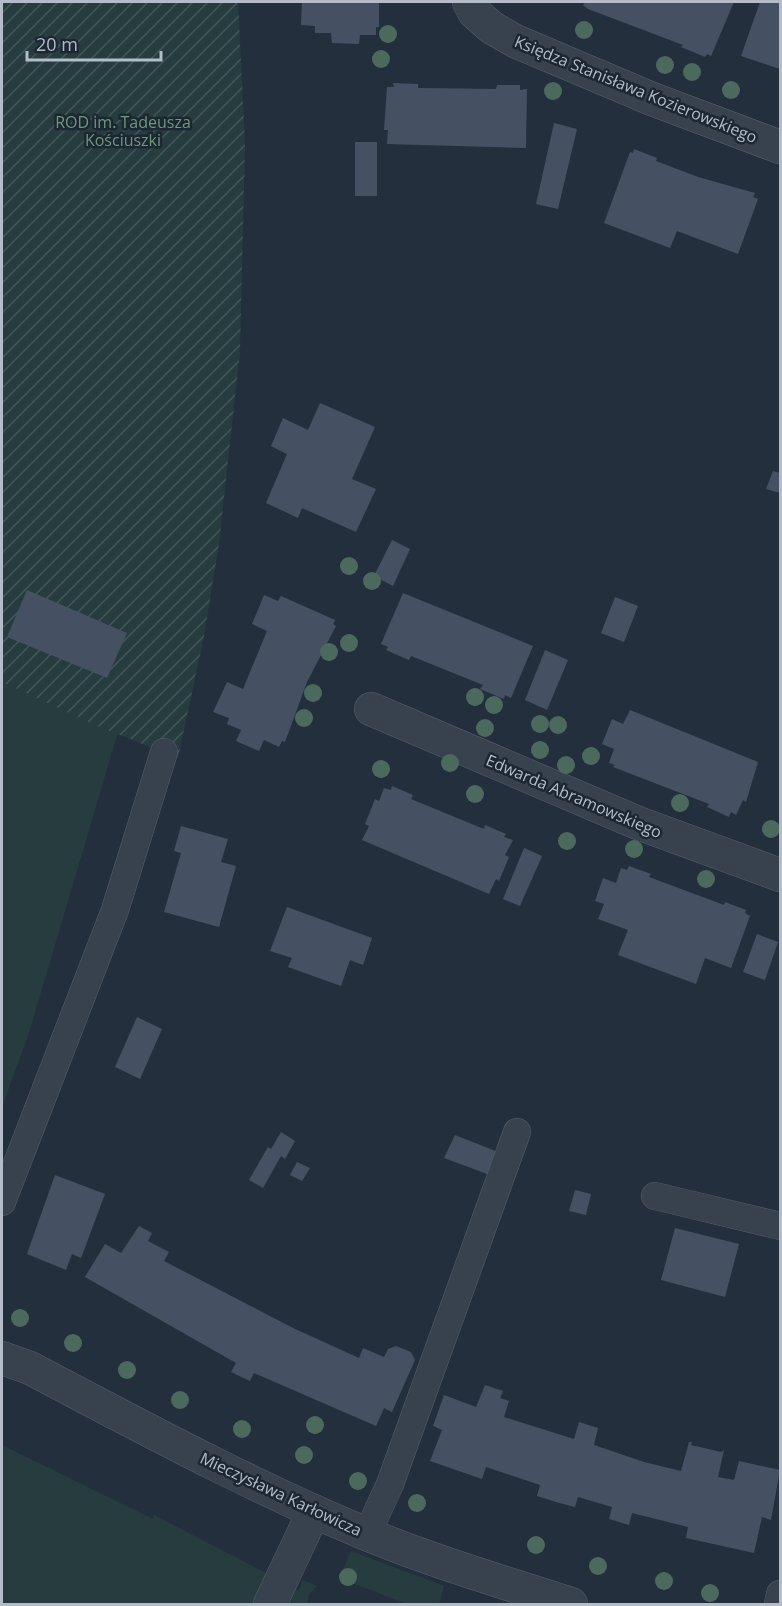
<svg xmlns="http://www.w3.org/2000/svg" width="782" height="1606" viewBox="0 0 782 1606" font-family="'Open Sans',sans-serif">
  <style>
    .grass { fill: #263c3f }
    .garden { fill: url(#garden-furrows) }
    .building { fill: #455162 }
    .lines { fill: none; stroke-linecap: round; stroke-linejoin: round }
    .service-casing { stroke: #565f6c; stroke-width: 28 }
    .minor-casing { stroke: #565f6c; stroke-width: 34 }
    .service { stroke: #38414e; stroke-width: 27 }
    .minor { stroke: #38414e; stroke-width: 33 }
    .tree { fill: #4b6a5d }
    .labels { text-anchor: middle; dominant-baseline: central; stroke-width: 5; stroke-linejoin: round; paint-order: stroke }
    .street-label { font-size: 16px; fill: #b4bcc9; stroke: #1d2633 }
    .park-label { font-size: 16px; fill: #6b9a76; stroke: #1d2633 }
  </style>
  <defs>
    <pattern id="garden-furrows" width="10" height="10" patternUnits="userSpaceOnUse" patternTransform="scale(1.5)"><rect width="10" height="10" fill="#263c3f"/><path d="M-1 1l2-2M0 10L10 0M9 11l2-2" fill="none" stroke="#435659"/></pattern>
  </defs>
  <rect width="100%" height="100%" fill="#242f3e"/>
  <g class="grass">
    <path d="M2,682L118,732L29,1033L2,1107Z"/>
    <path d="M2,1445L153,1519L154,1515L299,1590L303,1580L317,1586L309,1595L307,1604H2Z"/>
    <path d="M351,1551L444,1586L439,1604H407L339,1578Z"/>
  </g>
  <path class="garden" d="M2,2H238L245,143L240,351L219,544L204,636L178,758L95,725L2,682Z"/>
  <g class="building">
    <path d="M302,2L379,3V27H376V35H360L359,44L332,43L331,33H315V26L301,25Z"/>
    <path d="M585,2H734L711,56L707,54L705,57L681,47L683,45L588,9L583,5Z"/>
    <path d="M760,2H780V69L741,56Z"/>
    <path d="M393,83L418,84V88L496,89L497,85H520V90L527,89L526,148L387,144L388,130H384L387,87H394Z"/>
    <path d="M554,123L577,129L558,209L536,204Z"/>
    <rect x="355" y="142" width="22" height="54"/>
    <path d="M634,149L657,158L656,161L698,177L755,193L753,197L758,199L738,254L677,231L670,248L604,223L630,152L633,153Z"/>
    <path d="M320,403L375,427L352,479L376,489L356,532L302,508L298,518L266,503L287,454L271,446L283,418L308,430Z"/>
    <path d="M773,471L780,473V493L766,489Z"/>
    <path d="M392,540L410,549L393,586L374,576Z"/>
    <path d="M27,590L127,633L107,678L7,637Z"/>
    <path d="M403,593L533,646L511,698L505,695L504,699L480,689L483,685L411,656L409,660L386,650L388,647L381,644Z"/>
    <path d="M264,595L278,601L281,596L335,620L333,624L336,626L307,682L285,742L282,741L279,747L264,740L259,751L236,741L241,730L227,724L229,718L213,712L227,682L243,689L267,631L252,624Z"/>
    <path d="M615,597L638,606L624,642L601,633Z"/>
    <path d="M545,650L568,660L547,710L525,700Z"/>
    <path d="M630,710L758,762L746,802L743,800L736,815L731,812L729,817L707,807L709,804L613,767L615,765L609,763L614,749L602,744L612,719L623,724Z"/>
    <path d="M392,786L413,795L411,799L484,829L485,825L506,834L504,837L513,840L505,855L509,857L499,881L496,879L489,894L362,840L369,826L365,824L375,799L379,801L384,788L391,790Z"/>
    <path d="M181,826L228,839L221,862L236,866L219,927L164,912L181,853L174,851Z"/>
    <path d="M524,848L542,856L520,906L503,899Z"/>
    <path d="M629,866L651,874L649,877L724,905L725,902L746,910L745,913L750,916L731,968L705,958L696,984L618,955L628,930L598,919L604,904L595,901L603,878L616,883L621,868L627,870Z"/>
    <path d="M287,907L372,938L363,965L350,960L341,986L288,967L292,958L270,951Z"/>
    <path d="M757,934L778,942L765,980L743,972Z"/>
    <path d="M137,1017L162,1029L140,1079L115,1067Z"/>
    <path d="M281,1132L295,1141L285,1159L281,1156L263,1188L249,1180L268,1147L271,1149Z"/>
    <path d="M455,1135L498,1152L490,1175L444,1158Z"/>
    <path d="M297,1162L310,1168L302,1181L290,1175Z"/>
    <path d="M55,1175L105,1194L81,1258L72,1254L66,1270L27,1254Z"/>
    <path d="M575,1190L591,1194L586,1215L569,1211Z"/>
    <path d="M139,1226L152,1233L148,1241L169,1252L164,1261L293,1328L359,1358L363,1348L384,1357L388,1349L396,1346L411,1352L415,1360L392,1412L384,1408L376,1426L254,1373L250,1381L231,1372L236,1363L85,1277L105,1244L121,1253Z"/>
    <path d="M675,1228L739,1244L725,1297L661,1280Z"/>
    <path d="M485,1385L503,1391L500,1398L509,1401L504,1417L574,1439L579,1422L598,1428L594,1445L644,1462L681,1471L689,1442H692L691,1445L721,1452L724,1450L718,1477L734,1480L739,1461L780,1470L771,1520L762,1517L754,1553L686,1538L688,1527L632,1513L629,1525L609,1519L612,1507L578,1497L575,1507L556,1502L537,1496L540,1485L486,1467L482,1479L430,1461L442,1430L433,1426L444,1395L476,1407Z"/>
  </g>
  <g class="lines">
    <g class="service-casing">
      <g id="service">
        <path d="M655,1196L780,1226"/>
        <path d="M2,1202L115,910L164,752"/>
        <path d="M367,1534L390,1484L517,1132"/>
        <path d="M778,1604L780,1594"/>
      </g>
    </g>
    <g class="minor-casing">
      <g id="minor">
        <path d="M469,2L474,12L491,27L515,41L652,99L780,147"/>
        <path d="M371,709L638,823L780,875"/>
        <path d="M2,1358L30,1368C142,1427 253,1487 369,1535C435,1562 503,1582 571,1604"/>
        <path d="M270,1604L314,1511"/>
      </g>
    </g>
    <use href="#service" class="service"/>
    <use href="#minor" class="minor"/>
  </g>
  <g class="tree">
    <circle cx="584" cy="30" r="9"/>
    <circle cx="388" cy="34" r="9"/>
    <circle cx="381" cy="59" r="9"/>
    <circle cx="665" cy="65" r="9"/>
    <circle cx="692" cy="72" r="9"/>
    <circle cx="731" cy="90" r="9"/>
    <circle cx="553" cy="91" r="9"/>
    <circle cx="349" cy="566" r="9"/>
    <circle cx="372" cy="581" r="9"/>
    <circle cx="349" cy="643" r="9"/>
    <circle cx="329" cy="652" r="9"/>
    <circle cx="313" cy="693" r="9"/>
    <circle cx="475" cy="697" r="9"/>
    <circle cx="494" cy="705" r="9"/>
    <circle cx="304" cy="718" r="9"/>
    <circle cx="540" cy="724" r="9"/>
    <circle cx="558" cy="725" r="9"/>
    <circle cx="485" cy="728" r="9"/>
    <circle cx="540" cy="750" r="9"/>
    <circle cx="591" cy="756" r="9"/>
    <circle cx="450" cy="763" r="9"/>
    <circle cx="566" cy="765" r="9"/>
    <circle cx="381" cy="769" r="9"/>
    <circle cx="475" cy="794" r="9"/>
    <circle cx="680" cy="803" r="9"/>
    <circle cx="771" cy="829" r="9"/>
    <circle cx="567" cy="841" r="9"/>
    <circle cx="634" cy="849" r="9"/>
    <circle cx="706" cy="879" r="9"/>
    <circle cx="20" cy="1318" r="9"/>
    <circle cx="73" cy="1343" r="9"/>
    <circle cx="127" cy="1370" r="9"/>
    <circle cx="180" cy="1400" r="9"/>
    <circle cx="315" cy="1425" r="9"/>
    <circle cx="242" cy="1429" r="9"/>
    <circle cx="304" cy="1455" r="9"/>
    <circle cx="358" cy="1481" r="9"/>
    <circle cx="417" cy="1503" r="9"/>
    <circle cx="536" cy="1545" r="9"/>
    <circle cx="598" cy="1566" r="9"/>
    <circle cx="348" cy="1577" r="9"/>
    <circle cx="664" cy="1581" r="9"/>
    <circle cx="710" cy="1593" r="9"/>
  </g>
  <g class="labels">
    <g class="street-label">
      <text transform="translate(636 89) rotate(22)">Księdza Stanisława Kozierowskiego</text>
      <text transform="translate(574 796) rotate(23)">Edwarda Abramowskiego</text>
      <text transform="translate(281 1494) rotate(25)">Mieczysława Karłowicza</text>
    </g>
    <g class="park-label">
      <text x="123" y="122">ROD im. Tadeusza<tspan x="123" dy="18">Kościuszki</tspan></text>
    </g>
  </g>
  <rect width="782" height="1606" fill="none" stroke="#b4bcc9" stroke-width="6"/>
  <path d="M27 51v9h134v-9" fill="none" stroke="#b4bcc9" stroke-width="3"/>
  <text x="36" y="51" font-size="18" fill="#b4bcc9" stroke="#1d2633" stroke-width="4.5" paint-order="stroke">20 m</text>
</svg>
